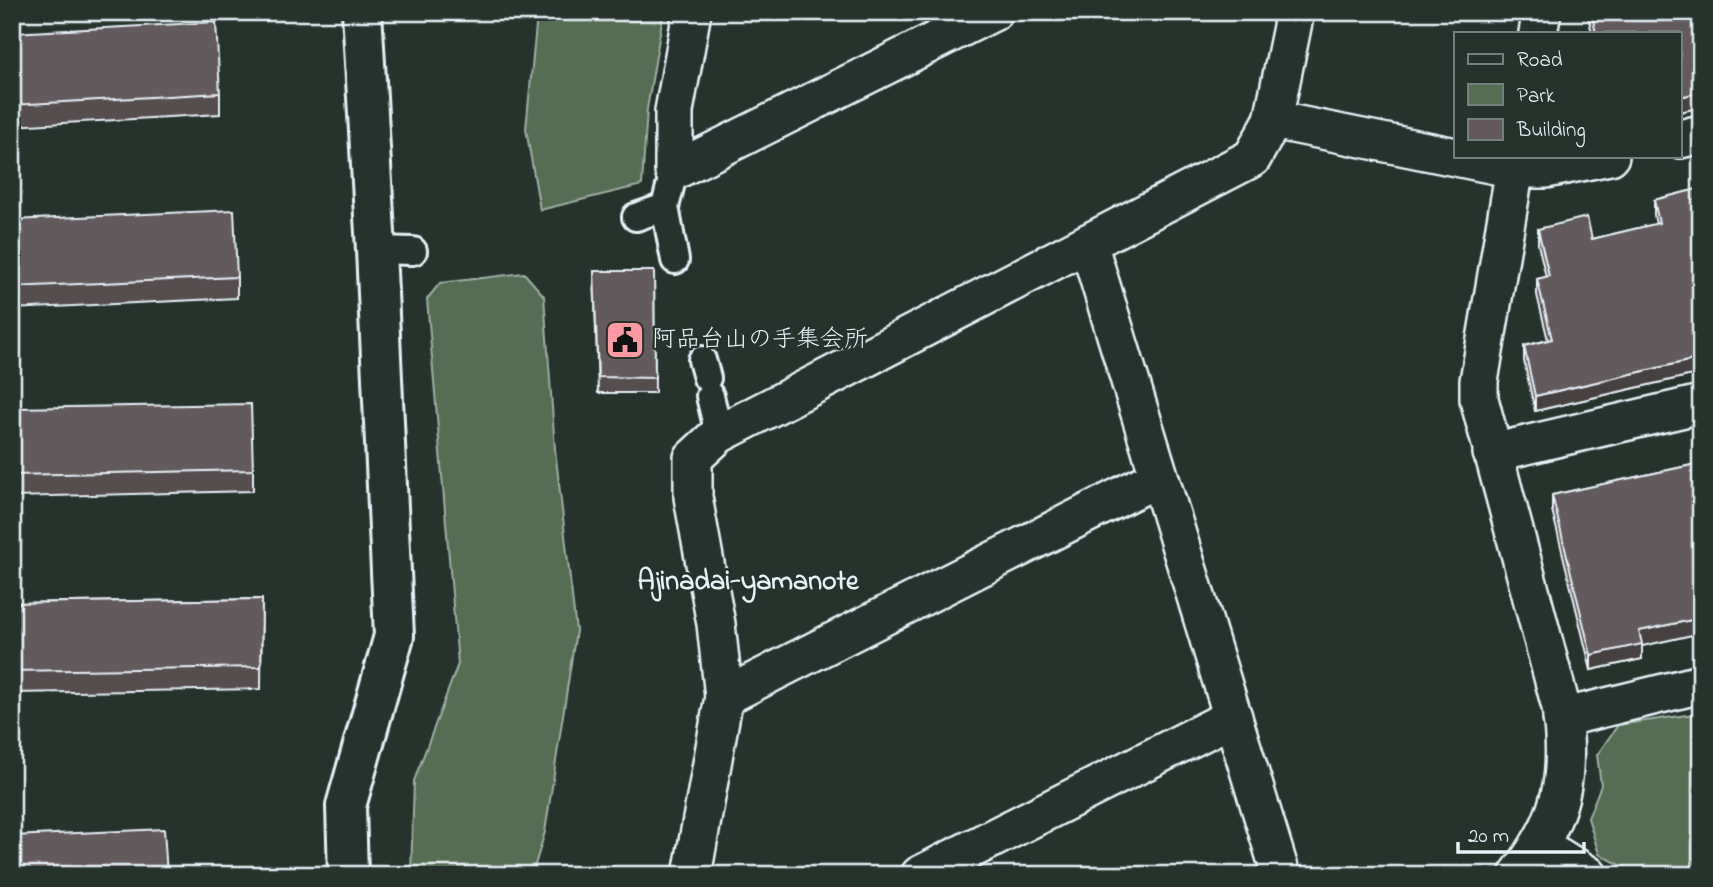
<svg xmlns="http://www.w3.org/2000/svg" width="1713" height="887" viewBox="0 0 1713 887" font-family="'Indie Flower','Klee One',sans-serif">
  <style>
    .green { fill: #556d52; stroke: #9eafa5; stroke-width: 2 }
    .lines { fill: none; stroke-linecap: round; stroke-linejoin: round }
    .pedestrian-casing { stroke: #e8f1f8; stroke-width: 32 }
    .minor-casing { stroke: #e8f1f8; stroke-width: 42 }
    .tertiary-casing { stroke: #e8f1f8; stroke-width: 44 }
    .pedestrian { stroke: #26332d; stroke-width: 26 }
    .minor { stroke: #26332d; stroke-width: 37 }
    .tertiary { stroke: #26332d; stroke-width: 38 }
    .wall { fill: #564d50; stroke: #e8f1f8; stroke-width: 2 }
    .shaded-wall { fill: #463f41; stroke: #e8f1f8; stroke-width: 2 }
    .building { fill: #645a5d; stroke: #e8f1f8; stroke-width: 2 }
    .labels { text-anchor: middle; dominant-baseline: central; stroke-width: 5; stroke-linejoin: round; paint-order: stroke }
    .poi-label { font-size: 24px; fill: #e8f1f8; stroke: #26332d; text-anchor: start }
    .quarter-label { font-size: 28px; font-weight: bold; fill: #e8f1f8; stroke: #26332d }
  </style>
  <rect width="100%" height="100%" fill="#26332d"/>
  <filter id="ink" filterUnits="userSpaceOnUse"><feTurbulence type="fractalNoise" baseFrequency=".0143" numOctaves="2"/><feDisplacementMap in="SourceGraphic" scale="14" xChannelSelector="R" yChannelSelector="G"/><feConvolveMatrix kernelMatrix="1 2 1 2 8 2 1 2 1" color-interpolation-filters="sRGB"/></filter>
  <g filter="url(#ink)">
    <g class="green">
      <path d="M539,12H644L663,15L647,109L642,185L540,210L526,129L537,15Z"/>
      <path d="M524,273L544,296L555,449L576,631L545,832L532,875H411L414,781L458,664L427,299L440,283Z"/>
      <path d="M1701,713V875H1640L1599,854L1588,818L1601,785L1597,755L1618,725Z"/>
    </g>
    <g class="lines">
      <g class="pedestrian-casing">
        <g id="pedestrian">
          <path d="M674,171L665,207L675,260"/>
          <path d="M636,217L665,207"/>
          <path d="M376,250L413,251"/>
          <path d="M702,360L707,378"/>
          <path d="M710,396L719,434"/>
        </g>
      </g>
      <g class="minor-casing">
        <g id="minor">
          <path d="M692,12L674,111V171L993,12"/>
          <path d="M1538,33L1542,12"/>
          <path d="M1273,120L1515,169H1547L1610,156"/>
          <path d="M1680,139L1701,134"/>
          <path d="M1517,156L1479,381V399L1561,707C1571,777 1562,820 1518,875"/>
          <path d="M1088,243L1281,875"/>
          <path d="M1492,453L1701,404"/>
          <path d="M724,697L1159,477"/>
          <path d="M1562,718L1701,684"/>
          <path d="M1539,845L1588,875"/>
          <path d="M692,875L724,697L716,624L693,497V458L719,434L1252,158L1273,120L1295,12"/>
          <path d="M920,875L1233,717"/>
        </g>
      </g>
      <g class="tertiary-casing">
        <path id="tertiary" d="M348,875L346,806L394,636L376,250L362,12"/>
      </g>
      <use href="#pedestrian" class="pedestrian"/>
      <use href="#minor" class="minor"/>
      <use href="#tertiary" class="tertiary"/>
    </g>
    <g class="wall">
      <path d="M1587,12H1701V107L1680,112V33H1592Z"/>
      <path d="M12,33L220,93V114L12,126Z"/>
      <path d="M1701,188V373L1535,411L1524,361V346L1548,340L1537,295V279L1546,277L1538,244V229L1592,239L1656,224L1654,215V200Z"/>
      <path d="M12,220L237,277V298L12,309Z"/>
      <path d="M594,271H654L655,393H598Z"/>
      <path d="M12,408L253,470V491L12,497Z"/>
      <path d="M1701,463V633L1642,646V659L1591,670L1552,510V495Z"/>
      <path d="M262,599L261,689L12,693V603Z"/>
    </g>
    <g class="shaded-wall">
      <path d="M1701,92V107L1680,112V97Z"/>
      <path d="M1701,358V373L1535,411V396Z"/>
      <path d="M1701,618V633L1642,646V659L1591,670V655L1639,631Z"/>
    </g>
    <g class="building">
      <path d="M1591,12H1701V92L1680,97V33H1596Z"/>
      <path d="M216,22L220,93L12,105V33Z"/>
      <path d="M1701,188V358L1535,396L1524,346L1552,339L1537,279L1549,276L1538,229L1587,217L1592,239L1659,223L1654,200Z"/>
      <path d="M234,210L237,277L12,287V220Z"/>
      <path d="M594,271H654L655,378L598,377Z"/>
      <path d="M251,404L253,470L12,475V408Z"/>
      <path d="M1701,463V618L1639,631L1642,644L1591,655L1552,495Z"/>
      <path d="M262,599L261,667L12,671V603Z"/>
      <path d="M164,829L167,875H12V836Z"/>
    </g>
  </g>
  <defs>
    <g id="civic-square" transform="scale(2.0125)"><rect x="-9" y="-9" width="18" height="18" rx="4" fill="#ff9aa2" stroke="#26332d"/><path d="M-.6-6.5H3V-4.5H.6V-3L4-1V1h2V6H-6V1h2V-1L-.6-3ZM-1.2 2.5V6h2.4V2.5Z" fill="#111"/></g>
  </defs>
  <g fill-rule="evenodd">
    <use href="#civic-square" x="625" y="340"/>
  </g>
  <g class="labels">
    <g class="poi-label">
      <text x="652" y="340">阿品台山の手集会所</text>
    </g>
    <g class="quarter-label">
      <text x="748" y="582">Ajinadai-yamanote</text>
    </g>
  </g>
  <rect width="1713" height="887" fill="none" stroke="#26332d" stroke-width="42"/>
  <rect x="21" y="21" width="1671" height="845" fill="none" stroke="#e8f1f8" stroke-width="2.5" filter="url(#ink)"/>
  <rect x="1454" y="32" width="228" height="126" fill="#26332d" stroke="#747f7e" stroke-width="2"/>
  <rect x="1468" y="54" width="35" height="10" fill="#26332d" stroke="#747f7e" stroke-width="2"/>
  <text x="1517" y="66" font-size="21" fill="#e8f1f8">Road</text>
  <rect x="1468" y="84" width="35" height="21" fill="#556d52" stroke="#747f7e" stroke-width="2"/>
  <text x="1517" y="102" font-size="21" fill="#e8f1f8">Park</text>
  <rect x="1468" y="119" width="35" height="21" fill="#645a5d" stroke="#747f7e" stroke-width="2"/>
  <text x="1517" y="136" font-size="21" fill="#e8f1f8">Building</text>
  <path d="M1458 842v10h126v-10" fill="none" stroke="#e8f1f8" stroke-width="3.5"/>
  <text x="1468" y="842" font-size="21" fill="#e8f1f8" stroke="#26332d" stroke-width="5" paint-order="stroke">20 m</text>
</svg>
